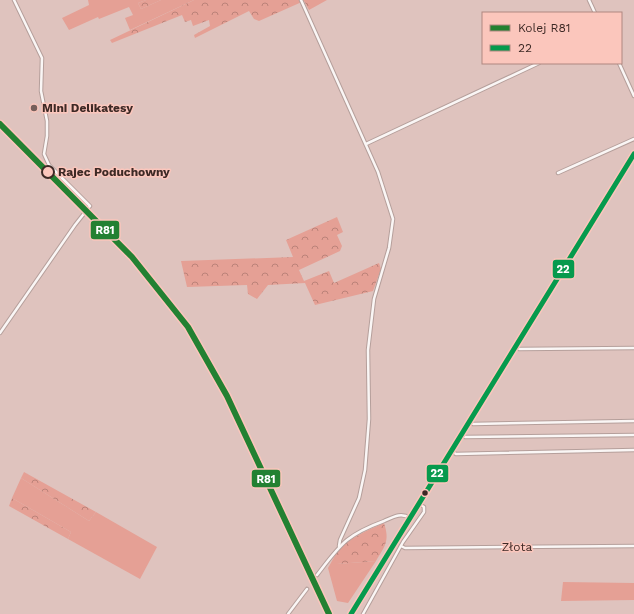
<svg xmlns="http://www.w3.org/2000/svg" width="634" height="614" viewBox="0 0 634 614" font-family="'Work Sans',sans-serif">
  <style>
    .grass { fill: #e5a095 }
    .forest { fill: url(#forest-crowns) }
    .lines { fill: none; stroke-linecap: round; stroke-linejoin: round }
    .street-casing { stroke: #b59f9b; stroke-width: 4.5 }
    .primary-casing { stroke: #b2ada4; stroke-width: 6 }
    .street { stroke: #faf6f5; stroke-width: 2.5 }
    .primary { stroke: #edeee8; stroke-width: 4 }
    .bus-1-casing { stroke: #fbc6bc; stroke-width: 8 }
    .bus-1 { stroke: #069a4d; stroke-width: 5 }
    .rail-1-casing { stroke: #fbc6bc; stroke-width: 9 }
    .rail-1 { stroke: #238132; stroke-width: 6 }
    .poi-dot { fill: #765f5b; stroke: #fbc6bc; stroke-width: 1.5 }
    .stop-dot { fill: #fbc6bc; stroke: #3d2925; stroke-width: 2 }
    .bus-dot { fill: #3d2925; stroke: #fbc6bc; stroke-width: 1.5 }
    .labels { text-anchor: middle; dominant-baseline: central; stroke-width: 3; stroke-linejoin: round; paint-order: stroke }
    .poi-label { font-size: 12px; font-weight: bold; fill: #3d2925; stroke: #fbc6bc; text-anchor: start }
    .stop-label { font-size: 12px; font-weight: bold; fill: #3d2925; stroke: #fbc6bc; text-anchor: start }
    .street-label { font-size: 12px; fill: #3d2925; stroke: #fbc6bc }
    .line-badge { stroke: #fbc6bc; stroke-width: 1.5 }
    .badge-label { font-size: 11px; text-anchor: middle; font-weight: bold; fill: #fff }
  </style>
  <defs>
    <pattern id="forest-crowns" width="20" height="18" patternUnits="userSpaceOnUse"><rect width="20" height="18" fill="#e5a095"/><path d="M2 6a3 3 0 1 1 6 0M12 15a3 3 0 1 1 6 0" fill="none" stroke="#bb8279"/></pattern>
  </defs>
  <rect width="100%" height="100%" fill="#dfc3be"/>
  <g class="grass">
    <path d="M88,0H146L138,3L141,9L161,0H194L130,30L125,18L133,15L129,7L99,19L98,17L69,30L62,18L89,5Z"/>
    <path d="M21,478L89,521L96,512L157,547L140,579L68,539L71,532L12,498Z"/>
    <path d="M337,552V564L376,561L348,603L337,601L328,568Z"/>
    <path d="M563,582L634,583V600L561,601Z"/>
  </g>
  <g class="forest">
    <path d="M146,0H161L141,9L138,3Z"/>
    <path d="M194,0H327L309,10L304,1L259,21L254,19L249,11L195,38L194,35L210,26L209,20L193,26L191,20L185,22L182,15L112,43L110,40Z"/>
    <path d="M337,217L343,232L337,235L342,246L340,251L299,270L304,281L329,271L334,283L379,263L381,269L373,291L315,305L305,283L268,285L257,299L248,294L247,285L187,287L181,261L293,257L286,240Z"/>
    <path d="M24,472L96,512L89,521L21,478Z"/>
    <path d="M12,498L71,532L68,539L9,506Z"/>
    <path d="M384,523C390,541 385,546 376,561L337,564V552C350,537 366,531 384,523Z"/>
  </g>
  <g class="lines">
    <g class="street-casing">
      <g id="street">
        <path d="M301,0L378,172L393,219L389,248L374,299L368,350L369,419L365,470L359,498L340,540L339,546"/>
        <path d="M589,0L595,13"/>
        <path d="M619,63L634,96"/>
        <path d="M366,144L539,63"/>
        <path d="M558,173L634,139"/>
        <path d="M0,333L75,225L90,206L49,165L44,154L47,136V121L41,91L42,58L14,0"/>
        <path d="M515,347L519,349L634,348"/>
        <path d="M469,422L473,424L634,421"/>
        <path d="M461,435L465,437L634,435"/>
        <path d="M451,451L456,454L634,450"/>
        <path d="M401,546L405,548L634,546"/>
        <path d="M317,575C341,544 346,535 384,521C393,517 401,512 410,518"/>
        <path d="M288,614L307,589"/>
        <path d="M363,614L403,542L424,512V507L419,504"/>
      </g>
    </g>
    <g class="primary-casing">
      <path id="primary" d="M351,614L634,154"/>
    </g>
    <use href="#street" class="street"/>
    <use href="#primary" class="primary"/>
    <g class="bus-1-casing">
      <path id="bus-1" d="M351,614L634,154"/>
    </g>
    <use href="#bus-1" class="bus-1"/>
    <g class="rail-1-casing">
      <path id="rail-1" d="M0,124L132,257L188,327L227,396L329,614"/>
    </g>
    <use href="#rail-1" class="rail-1"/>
  </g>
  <circle class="poi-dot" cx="34" cy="108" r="4"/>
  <circle class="stop-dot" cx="48" cy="172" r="6"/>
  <circle class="bus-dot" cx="425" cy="493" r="3.5"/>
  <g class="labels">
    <g class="poi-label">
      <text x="42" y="108">Mini Delikatesy</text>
    </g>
    <g class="stop-label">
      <text x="58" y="172">Rajec Poduchowny</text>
    </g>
    <g class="street-label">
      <text x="517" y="547">Złota</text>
    </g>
  </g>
  <g class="line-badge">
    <rect x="90" y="220" width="30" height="20" rx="4" fill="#238132"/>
    <rect x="552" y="259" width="23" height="20" rx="4" fill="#069a4d"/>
    <rect x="426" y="464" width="23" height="19" rx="4" fill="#069a4d"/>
    <rect x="251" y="469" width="30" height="19" rx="4" fill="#238132"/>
  </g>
  <g class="badge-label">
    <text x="105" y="234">R81</text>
    <text x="563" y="273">22</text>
    <text x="437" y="477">22</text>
    <text x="266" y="483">R81</text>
  </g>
  <rect x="482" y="12" width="140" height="52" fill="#fbc6bc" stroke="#af8780"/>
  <rect x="490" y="25" width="20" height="6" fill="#238132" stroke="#af8780"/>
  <text x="518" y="32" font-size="12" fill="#3d2925">Kolej R81</text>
  <rect x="490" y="45" width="20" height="6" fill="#069a4d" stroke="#af8780"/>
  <text x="518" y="52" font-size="12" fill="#3d2925">22</text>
</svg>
